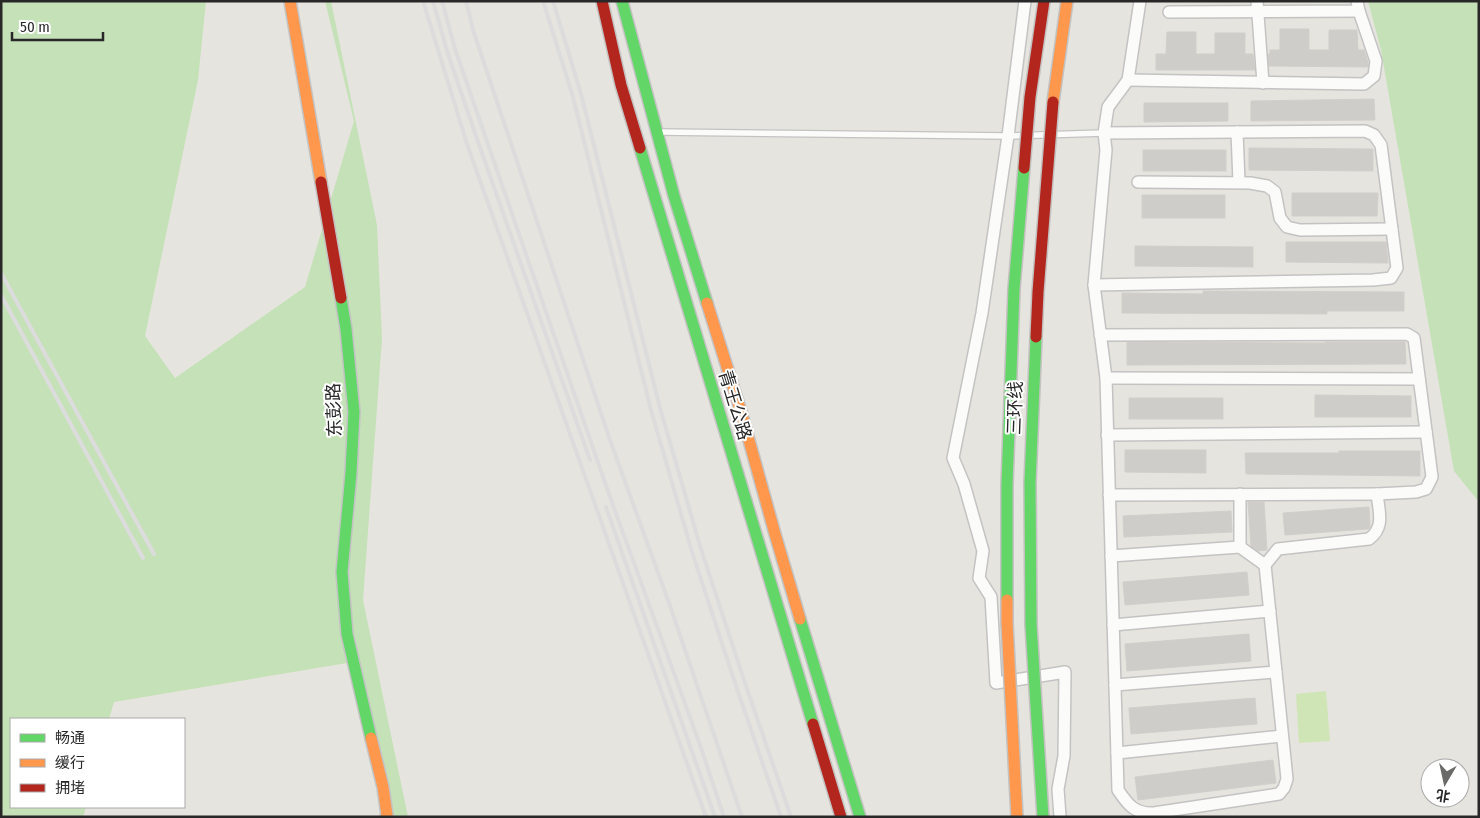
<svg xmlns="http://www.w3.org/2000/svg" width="1480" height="818" viewBox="0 0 1480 818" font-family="'Fira Sans Condensed','Noto Sans SC',sans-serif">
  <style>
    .green { fill: #c5e1b8 }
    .pitch { fill: #cfe5b6 }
    .building { fill: #cfcdc9; stroke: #d1cfca }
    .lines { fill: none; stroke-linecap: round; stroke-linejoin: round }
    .lane-casing { stroke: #c4c3c3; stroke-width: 8 }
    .street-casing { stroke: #c4c3c3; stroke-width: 14 }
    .fast-casing { stroke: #c4c3c3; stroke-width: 14 }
    .slow-casing { stroke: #c4c3c3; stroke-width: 14 }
    .jam-casing { stroke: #c4c3c3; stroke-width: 14 }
    .lane { stroke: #fbfbfa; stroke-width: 5.5 }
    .street { stroke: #fbfbfa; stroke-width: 11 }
    .fast { stroke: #63d668; stroke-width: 11 }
    .slow { stroke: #ff974d; stroke-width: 11 }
    .jam { stroke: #b3261e; stroke-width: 11 }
    .rail { stroke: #dddcdd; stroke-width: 4 }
    .fast-bridge-casing { stroke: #c3c2c0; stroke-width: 14; stroke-linecap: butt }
    .slow-bridge-casing { stroke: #c3c2c0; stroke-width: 14; stroke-linecap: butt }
    .jam-bridge-casing { stroke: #c3c2c0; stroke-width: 14; stroke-linecap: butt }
    .fast-bridge { stroke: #63d668; stroke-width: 11 }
    .slow-bridge { stroke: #ff974d; stroke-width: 11 }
    .jam-bridge { stroke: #b3261e; stroke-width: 11 }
    .labels { text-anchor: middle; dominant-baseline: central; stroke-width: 4; stroke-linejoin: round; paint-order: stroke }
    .street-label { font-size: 18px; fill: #282828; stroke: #fff }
  </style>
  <rect width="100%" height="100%" fill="#e6e4de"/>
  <g class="green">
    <path d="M1,1H206L198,80L145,336L175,378L305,287L354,121L325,1H331L377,225L382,339L363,600L408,817H388L353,662L114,702L109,719H11V807H86L83,817H1Z"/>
    <path d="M1368,1H1479V502L1454,471L1381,50Z"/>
  </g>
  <path class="pitch" d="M1326,691L1330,741L1299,743L1296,694Z"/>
  <g class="building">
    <path d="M1280,29H1309V50H1329V30H1357L1358,50H1364L1368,62V67L1269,66L1268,54H1270V50H1280Z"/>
    <path d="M1167,32H1196V54H1215V33H1245V54H1253L1255,70H1156V54H1166Z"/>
    <path d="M1374,99L1375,120L1251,121V101Z"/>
    <path d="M1144,103H1228V121L1144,122Z"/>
    <path d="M1249,148L1373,149V171L1249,170Z"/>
    <rect x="1143" y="150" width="83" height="21"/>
    <path d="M1292,193H1378L1377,216H1292Z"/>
    <rect x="1142" y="195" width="83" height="23"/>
    <path d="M1286,242H1386L1388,263L1286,262Z"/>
    <path d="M1135,246L1253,247V267L1135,266Z"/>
    <path d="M1203,291L1404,292V311H1327V314L1122,313V293L1203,294Z"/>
    <path d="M1127,342L1325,343V342H1405L1406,364L1127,365Z"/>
    <path d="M1315,395L1411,396V417H1315Z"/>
    <rect x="1129" y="398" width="94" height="21"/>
    <path d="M1125,450H1206V473L1125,472Z"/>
    <path d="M1339,451H1420V476L1246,474L1245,453H1339Z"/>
    <path d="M1248,502H1264L1267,550L1258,551L1251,546Z"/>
    <path d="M1369,507L1370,527L1368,529L1285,535L1283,513Z"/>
    <path d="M1231,511L1232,532L1124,537L1123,516Z"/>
    <path d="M1247,572L1249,595L1125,605L1123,582Z"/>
    <path d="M1249,634L1251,661L1127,671L1125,644Z"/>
    <path d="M1255,698L1257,724L1131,734L1129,708Z"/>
    <path d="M1273,760L1276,783L1138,800L1135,777Z"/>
  </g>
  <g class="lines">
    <g class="lane-casing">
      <path id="lane" d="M659,132L1008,136L1104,133"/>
    </g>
    <g class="street-casing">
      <g id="street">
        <path d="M1025,1L1008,136L982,313L953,458L964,484L983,551L979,578L991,597L996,683L1065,672L1064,756L1058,789L1060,817"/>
        <path d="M1257,1L1263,83"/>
        <path d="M1169,12L1359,11L1357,1"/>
        <path d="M1128,80L1364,84L1374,76L1376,61L1359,11"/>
        <path d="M1237,132L1239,182"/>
        <path d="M1138,182L1250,183L1267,186L1275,192L1280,218L1287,227L1300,230L1392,229"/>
        <path d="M1094,285L1373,280L1391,278L1397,268L1381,145L1374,135L1365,131L1104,133"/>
        <path d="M1100,335L1407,334L1414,338L1432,477L1426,489L1416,492L1377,494C1379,512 1385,527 1369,539L1278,549L1265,565L1287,779L1284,788L1279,794L1154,813C1135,814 1128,805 1118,790L1106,378L1094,285L1106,150L1104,133L1108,107L1128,80L1140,1"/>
        <path d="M1106,378L1419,379"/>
        <path d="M1107,435L1426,432"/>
        <path d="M1109,495L1377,494"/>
        <path d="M1240,547V494"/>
        <path d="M1111,556L1240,547L1265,565"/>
        <path d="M1113,625L1270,611"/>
        <path d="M1115,685L1276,672"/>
        <path d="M1117,753L1282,736"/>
      </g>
    </g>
    <g class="fast-casing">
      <g id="fast">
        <path d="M622,1L674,196L707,303"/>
        <path d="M640,148L813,724"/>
        <path d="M341,298L346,329L354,412L351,473L342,572L347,634L371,738"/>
        <path d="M800,619L860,817"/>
      </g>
    </g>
    <g class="slow-casing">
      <g id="slow">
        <path d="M290,1L321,182"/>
        <path d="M707,303L742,415L775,534L800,619"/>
        <path d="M371,738L383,787L387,815L386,817"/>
      </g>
    </g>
    <g class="jam-casing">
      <g id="jam">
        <path d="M602,1L621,85L640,148"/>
        <path d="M321,182L341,298"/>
        <path d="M813,724L841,817"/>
      </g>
    </g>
    <use href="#lane" class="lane"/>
    <use href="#street" class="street"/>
    <use href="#fast" class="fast"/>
    <use href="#slow" class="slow"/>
    <use href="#jam" class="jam"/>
    <g class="rail">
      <path d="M423,1L467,144L706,817"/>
      <path d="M433,1L447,51L477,139L590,460"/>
      <path d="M442,1L455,49L610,497L699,742L724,817"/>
      <path d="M466,1L474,33L610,440L669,603L742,817"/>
      <path d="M543,1L573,97L651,410L692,552L735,683L781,817"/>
      <path d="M553,1L581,94L660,408L701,549L744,680L791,817"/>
      <path d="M1,273L154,554"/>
      <path d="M1,295L143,558"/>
      <path d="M606,507L715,817"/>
    </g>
    <g class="fast-bridge-casing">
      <g id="fast-bridge">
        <path d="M1036,337L1030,483L1031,625L1043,817"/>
        <path d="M1007,600V485L1014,289L1024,168"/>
      </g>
    </g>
    <g class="slow-bridge-casing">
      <g id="slow-bridge">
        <path d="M1053,102L1067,1"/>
        <path d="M1007,600V623L1017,817"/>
      </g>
    </g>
    <g class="jam-bridge-casing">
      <g id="jam-bridge">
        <path d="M1024,168L1030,97L1044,1"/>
        <path d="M1036,337L1038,292L1053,102"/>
      </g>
    </g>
    <use href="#fast-bridge" class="fast-bridge"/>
    <use href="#slow-bridge" class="slow-bridge"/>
    <use href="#jam-bridge" class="jam-bridge"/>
  </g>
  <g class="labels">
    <g class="street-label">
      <text transform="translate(735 405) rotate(73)">青王公路</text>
      <text transform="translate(1015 408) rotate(-88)">三环线</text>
      <text transform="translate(334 410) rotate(-92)">东彭路</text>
    </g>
  </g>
  <rect width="1480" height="818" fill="none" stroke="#282828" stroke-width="5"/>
  <rect x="10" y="718" width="175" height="90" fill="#ffffff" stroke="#a9a9a9"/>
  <rect x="20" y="734" width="25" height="8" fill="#63d668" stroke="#a9a9a9"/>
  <text x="55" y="743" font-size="15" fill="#282828">畅通</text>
  <rect x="20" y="759" width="25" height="8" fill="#ff974d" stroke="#a9a9a9"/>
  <text x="55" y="768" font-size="15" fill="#282828">缓行</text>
  <rect x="20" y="784" width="25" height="8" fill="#b3261e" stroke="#a9a9a9"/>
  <text x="55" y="793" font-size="15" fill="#282828">拥堵</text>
  <g transform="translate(1445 783) rotate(189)"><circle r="24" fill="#ffffff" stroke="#a9a9a9"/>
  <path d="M0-4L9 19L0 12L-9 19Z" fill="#6a6a68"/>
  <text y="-8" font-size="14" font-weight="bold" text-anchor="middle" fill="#282828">北</text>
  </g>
  <path d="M12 32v8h91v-8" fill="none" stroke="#282828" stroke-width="2.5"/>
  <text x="20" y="32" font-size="15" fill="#282828" stroke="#ffffff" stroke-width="4" paint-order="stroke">50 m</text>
</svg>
